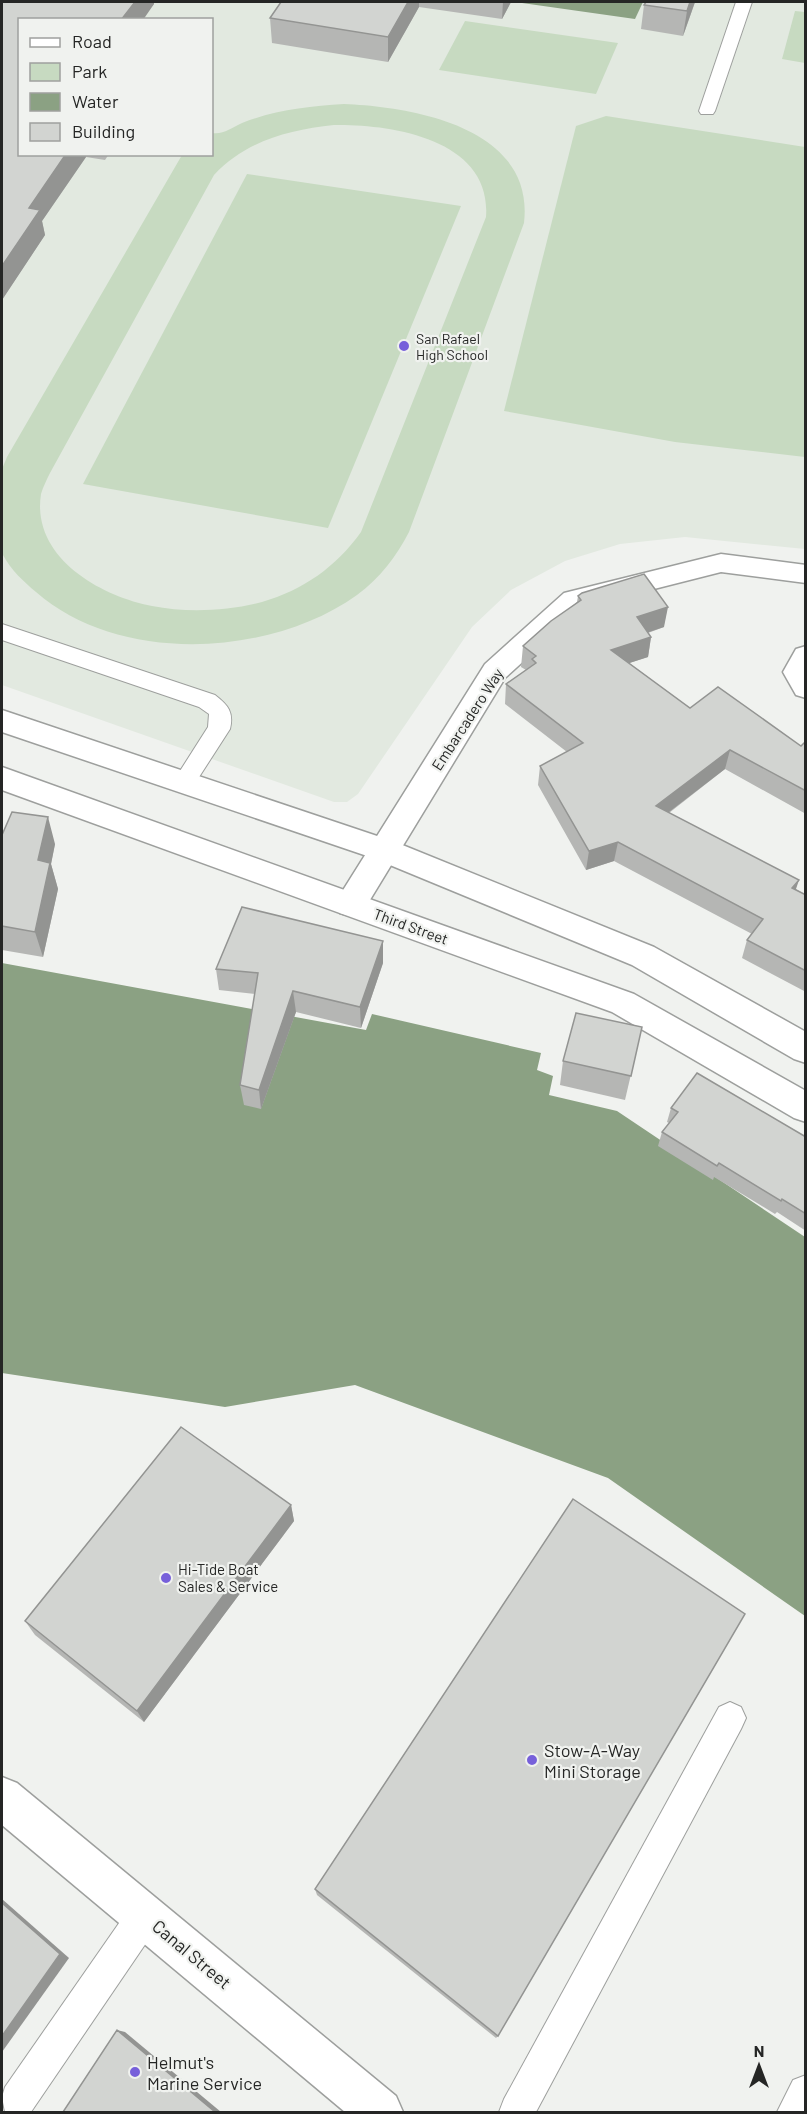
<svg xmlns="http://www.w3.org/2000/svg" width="807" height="2114" viewBox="0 0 807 2114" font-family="Barlow,sans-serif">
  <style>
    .built { fill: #e2e9e0; fill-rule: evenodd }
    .green { fill: #c7dac1; fill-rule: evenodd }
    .water { fill: #8ba183 }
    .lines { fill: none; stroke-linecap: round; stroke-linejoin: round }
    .lane-casing { stroke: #9d9f9d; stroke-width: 2 }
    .street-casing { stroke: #9d9f9d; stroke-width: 3 }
    .secondary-casing { stroke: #9d9f9d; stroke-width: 3 }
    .lane { fill: #fff; fill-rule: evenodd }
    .street { fill: #fff; fill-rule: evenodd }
    .secondary { fill: #fff; fill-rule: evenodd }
    .wall { fill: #b5b6b4 }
    .shaded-wall { fill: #939492 }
    .building { fill: #d2d4d1; stroke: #939492; stroke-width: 1.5 }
    .poi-dot { fill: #7760da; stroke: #f0f2ef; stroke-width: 2 }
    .labels { text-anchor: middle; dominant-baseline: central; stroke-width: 4.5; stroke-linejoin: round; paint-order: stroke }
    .far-poi-label { font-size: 14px; fill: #252625; stroke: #f0f2ef; text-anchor: start }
    .street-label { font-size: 15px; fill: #252625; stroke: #f0f2ef }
    .poi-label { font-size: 15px; fill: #252625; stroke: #f0f2ef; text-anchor: start }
    .near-poi-label { font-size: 18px; fill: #252625; stroke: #f0f2ef; text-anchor: start }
    .near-street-label { font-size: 18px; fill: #252625; stroke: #f0f2ef }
  </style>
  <rect width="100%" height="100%" fill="#f0f2ef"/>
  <path class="built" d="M2,2H805V549L685,537L620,544L565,561L511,590L472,627L358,794L347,802H334L2,685ZM20,20H212V154H20Z"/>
  <g class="green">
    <path d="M795,11L805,12V63L782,59Z"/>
    <path d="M465,21L618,43L596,94L439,70Z"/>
    <path d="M344,104C415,107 535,128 524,223L409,532C396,557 380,578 357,595C271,657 119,665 36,592C24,582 11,570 3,555C0,546 1,484 2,469L7,457L182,155L212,154V133C223,135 231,128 242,123C275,110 309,106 344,104ZM334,125C391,124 492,139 486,217L361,532C336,567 303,590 262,602C228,611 187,613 152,606C100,596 31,557 41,494C43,487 47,479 50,473L214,175C246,141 288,130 334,125Z"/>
    <path d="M606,116L805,147V457L675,442L504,411L576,126Z"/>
    <path d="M247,174L461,206L328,528L83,484Z"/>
  </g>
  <g class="water">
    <path d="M515,2H643L635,19Z"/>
    <path d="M2,963L366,1030L372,1014L541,1053L537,1070L553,1076L549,1095L617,1111L805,1237V1616L608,1478L355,1385L225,1407L2,1373Z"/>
  </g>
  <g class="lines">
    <g class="lane-casing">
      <g id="lane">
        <path d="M736,2H752L715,111L713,114H701L699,111Z"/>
        <path d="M2,624L215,695C228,705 234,712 230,729L192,788L184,791L176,788L173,782L208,727L209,714L199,707L2,640Z"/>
        <path d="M730,1702L741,1707L746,1718L741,1729L536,2112H499L504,2099L719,1707Z"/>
        <path d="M145,1898L157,1903L162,1915L157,1927L31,2112H5L2,2097L5,2087L133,1903Z"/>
        <path d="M806,2075V2112H777L793,2080Z"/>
      </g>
    </g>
    <g class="street-casing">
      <g id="street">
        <path d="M721,554L806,565V583L721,572L583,607L505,678L362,913L351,916L340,913L335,904L340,895L485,664L564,593Z"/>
        <path d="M806,646V698L796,695L783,672L796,649Z"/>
        <path d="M2,1777L17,1783L396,2096L403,2112H345L2,1825Z"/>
      </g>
    </g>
    <g class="secondary-casing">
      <g id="secondary">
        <path d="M2,710L395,842L654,947L806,1032V1063L794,1059L632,965L373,858L2,732Z"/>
        <path d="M2,767L634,994L806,1091V1122L794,1118L612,1012L2,790Z"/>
      </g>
    </g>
    <use href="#lane" class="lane"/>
    <use href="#street" class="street"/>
    <use href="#secondary" class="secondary"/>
  </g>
  <g class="wall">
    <path d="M2,2L154,4L20,154H109L105,160L86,157L42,221L45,235L2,300Z"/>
    <path d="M281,2H511L502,19L419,7L388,62L272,43L270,18Z"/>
    <path d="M695,2L683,36L641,29L644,5Z"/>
    <path d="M578,596L664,627L648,633L651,637L648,657L629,663L690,708L801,746L806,741V814L725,769L669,813L806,895V992L742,958L747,940L752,934L614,861L586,870L538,785L540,766L567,752L505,704L506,684L526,670L521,667L523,646L577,602Z"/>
    <path d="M2,835L55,844L51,864L58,889L43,957L2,950Z"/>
    <path d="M383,941V963L361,1028L296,1012L261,1109L244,1105L240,1085L255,994L219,990L216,969Z"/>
    <path d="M642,1027L625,1100L560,1085L563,1061Z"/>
    <path d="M671,1108L806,1137V1231L777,1212L775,1214L714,1177L713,1180L658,1146L662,1132L669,1123L667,1122Z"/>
    <path d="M291,1505L294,1521L144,1722L35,1635L25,1621Z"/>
    <path d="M315,1889L498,2036L496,2038L317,1895Z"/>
  </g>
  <g class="shaded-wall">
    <path d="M135,2H154V4L143,20H121Z"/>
    <path d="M408,2H419V7L388,62V37Z"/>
    <path d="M503,2H511L502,19Z"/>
    <path d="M690,2H695L683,36L687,11Z"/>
    <path d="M66,154H86V157L42,221L45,235L2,300V266L29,208Z"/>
    <path d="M668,607L664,627L634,637L637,617Z"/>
    <path d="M651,637L648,657L608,670L611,650Z"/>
    <path d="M730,750L725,769L652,825L656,806Z"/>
    <path d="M48,817L55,844L51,864L58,889L43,957L35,932L38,860Z"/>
    <path d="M618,842L614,861L586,870L589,851Z"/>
    <path d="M799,880L793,898L792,888Z"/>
    <path d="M383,941V963L361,1028L360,1007Z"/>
    <path d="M293,991L296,1012L261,1109L259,1090Z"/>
    <path d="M291,1505L294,1521L144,1722L137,1711Z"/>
    <path d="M2,1899L69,1958L2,2052Z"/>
    <path d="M117,2030L125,2032L221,2112H215Z"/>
  </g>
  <g class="building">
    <path d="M2,2H135L121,20H20V154H66L29,208L40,210L2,266Z"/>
    <path d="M281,2H408L388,37L270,18Z"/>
    <path d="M646,2H690L687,11L644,5Z"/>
    <path d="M644,574L668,607L637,617L651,637L611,650L690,708L718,687L801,746L806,741V791L730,750L656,806L799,880L792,888L806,895V971L747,940L763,919L618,842L589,851L540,766L583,743L506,684L536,663L532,659L536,656L523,646L551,621L581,600L578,596L582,593Z"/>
    <path d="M12,812L48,817L38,860L50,863L35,932L2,926V835Z"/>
    <path d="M242,907L383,941L360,1007L293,991L259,1090L240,1085L258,973L216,969Z"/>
    <path d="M576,1013L642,1027L631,1076L563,1061Z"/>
    <path d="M697,1073L806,1137V1214L782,1199L781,1201L719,1163L717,1166L662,1132L678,1112L671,1108Z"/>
    <path d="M181,1427L291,1505L137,1711L25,1621Z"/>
    <path d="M573,1499L745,1614L498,2036L315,1889Z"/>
    <path d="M2,1903L60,1954L2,2036Z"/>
    <path d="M117,2030L215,2112H63Z"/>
  </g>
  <g class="poi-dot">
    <circle cx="404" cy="346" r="6"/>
    <circle cx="166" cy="1578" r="6"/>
    <circle cx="532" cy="1760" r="6"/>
    <circle cx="135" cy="2072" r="6"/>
  </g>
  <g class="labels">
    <g class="far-poi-label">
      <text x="416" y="338">San Rafael<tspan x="416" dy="16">High School</tspan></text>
    </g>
    <g class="street-label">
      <text transform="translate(467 719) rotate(-57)">Embarcadero Way</text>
      <text transform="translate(411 926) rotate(20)">Third Street</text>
    </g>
    <g class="poi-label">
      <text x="178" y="1569">Hi-Tide Boat<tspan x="178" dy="17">Sales &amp; Service</tspan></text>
    </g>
    <g class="near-poi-label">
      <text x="544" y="1750">Stow-A-Way<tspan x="544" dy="21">Mini Storage</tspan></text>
      <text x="147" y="2062">Helmut's<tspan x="147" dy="21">Marine Service</tspan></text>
    </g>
    <g class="near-street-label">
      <text transform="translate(192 1954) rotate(40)">Canal Street</text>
    </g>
  </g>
  <rect width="807" height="2114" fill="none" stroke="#252625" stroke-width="6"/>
  <rect x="18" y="18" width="195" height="138" fill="#f0f2ef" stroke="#9fa09e" stroke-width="1.5"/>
  <rect x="30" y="38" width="30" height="9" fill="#ffffff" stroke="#9fa09e" stroke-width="1.5"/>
  <text x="72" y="48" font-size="18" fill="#252625">Road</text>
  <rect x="30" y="63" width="30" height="18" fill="#c7dac1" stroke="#9fa09e" stroke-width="1.5"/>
  <text x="72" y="78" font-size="18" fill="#252625">Park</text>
  <rect x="30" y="93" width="30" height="18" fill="#8ba183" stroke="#9fa09e" stroke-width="1.5"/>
  <text x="72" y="108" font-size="18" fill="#252625">Water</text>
  <rect x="30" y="123" width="30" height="18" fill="#d2d4d1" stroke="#9fa09e" stroke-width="1.5"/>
  <text x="72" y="138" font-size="18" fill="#252625">Building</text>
  <g transform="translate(759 2066)" stroke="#f0f2ef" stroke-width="4.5" paint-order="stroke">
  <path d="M0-4.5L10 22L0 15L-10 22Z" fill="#252625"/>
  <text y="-9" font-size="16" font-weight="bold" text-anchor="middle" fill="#252625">N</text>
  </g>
</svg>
